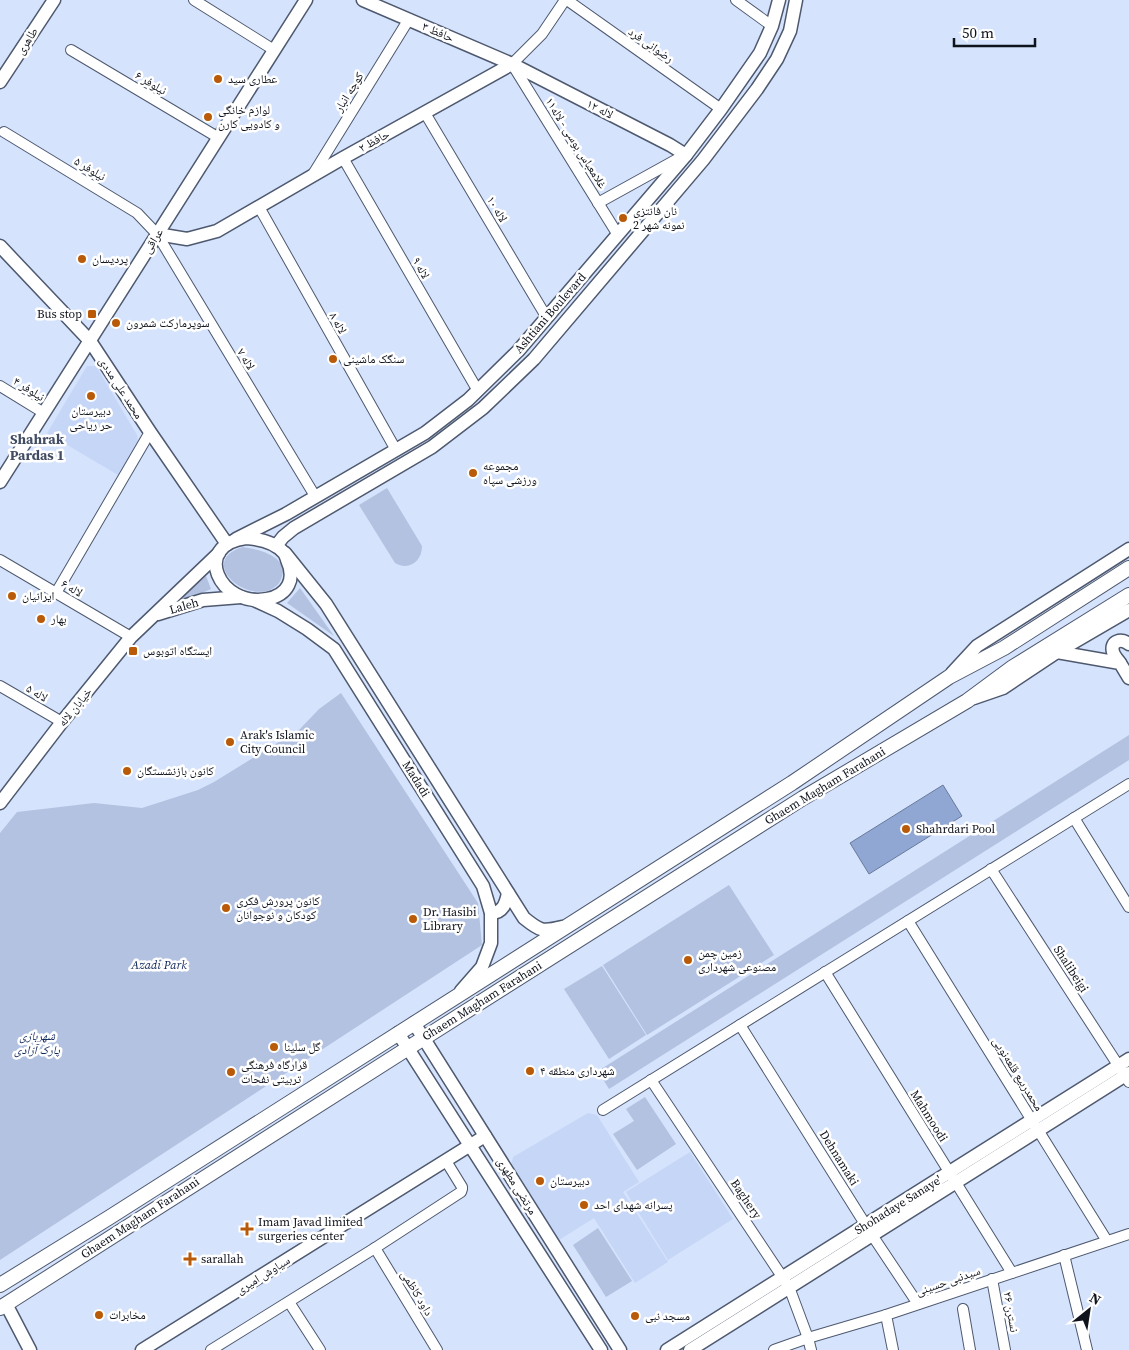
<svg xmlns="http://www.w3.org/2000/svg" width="1129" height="1350" viewBox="0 0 1129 1350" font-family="'Source Serif 4','Noto Naskh Arabic',serif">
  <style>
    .built { fill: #c6d6f7 }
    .green { fill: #b3c2e1 }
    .water { fill: #90a7d4; stroke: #697b9d }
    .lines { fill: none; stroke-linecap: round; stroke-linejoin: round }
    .minor-casing { stroke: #4e596f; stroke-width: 12 }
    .tertiary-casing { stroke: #4e596f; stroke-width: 15 }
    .secondary-casing { stroke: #4e596f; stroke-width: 16 }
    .minor { stroke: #fff; stroke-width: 10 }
    .tertiary { stroke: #fff; stroke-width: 12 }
    .secondary { stroke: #fff; stroke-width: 14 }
    .poi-dot { fill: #b85a08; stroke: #fff; stroke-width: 2 }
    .labels { text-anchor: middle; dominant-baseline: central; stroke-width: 5; stroke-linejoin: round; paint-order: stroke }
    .street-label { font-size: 12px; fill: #0f131c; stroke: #fff }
    .poi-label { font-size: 12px; fill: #0f131c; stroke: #fff; text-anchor: start }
    .park-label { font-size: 12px; font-style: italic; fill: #0e255a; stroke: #fff }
    .neighbourhood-label { font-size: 14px; font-weight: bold; fill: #414c62; stroke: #fff }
  </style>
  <rect width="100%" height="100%" fill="#d5e3fd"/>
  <g class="built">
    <path d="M87,366H96L137,435L138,442L118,475L47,433Z"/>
    <path d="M588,1113L597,1115L639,1182L623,1192L668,1262L635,1283L594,1218L559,1240L511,1165L513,1157Z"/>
    <path d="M690,1152L733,1219L668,1260L626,1192Z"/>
  </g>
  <g class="green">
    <path d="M387,488L422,546C422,562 408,571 395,563L359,505Z"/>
    <path d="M243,547C258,549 291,557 281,579C279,585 273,589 267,591C237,598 201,559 243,547Z"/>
    <path d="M206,576L211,589L172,606Z"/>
    <path d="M300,588L334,636L287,603Z"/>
    <path d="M341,693L478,903L482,945L0,1260V833L17,812L94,803L142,808L198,790L214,782L300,729L319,709Z"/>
    <path d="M1129,735V760L609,1089L598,1071Z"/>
    <path d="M729,885L774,955L647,1035L603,965Z"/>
    <path d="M602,966L646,1035L609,1059L564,989Z"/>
    <path d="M645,1097L676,1144L637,1170L613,1134L634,1121L626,1109Z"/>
    <path d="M598,1228L632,1281L606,1297L573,1245Z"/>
  </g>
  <path class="water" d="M943,785L962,816L869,874L850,843Z"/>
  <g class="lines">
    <g class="minor-casing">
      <g id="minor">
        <path d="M194,0L274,50"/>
        <path d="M565,0L542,34L512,64L618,235"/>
        <path d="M567,0L721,109"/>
        <path d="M736,0L772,26"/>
        <path d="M71,50L219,138"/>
        <path d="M425,113L547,318"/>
        <path d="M4,132L137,213L157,234L315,496"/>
        <path d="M343,158L478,391"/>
        <path d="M312,176L409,19"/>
        <path d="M598,203L683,156"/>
        <path d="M259,207L396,450"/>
        <path d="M0,386L44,413"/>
        <path d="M0,560L131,637"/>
        <path d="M56,593L150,432"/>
        <path d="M0,686L62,722"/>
        <path d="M1074,818L1129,907"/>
        <path d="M991,869L1129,1082"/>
        <path d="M908,921L1107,1241"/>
        <path d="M825,972L1012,1273"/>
        <path d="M740,1025L872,1235L918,1304"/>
        <path d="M651,1080L789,1287L808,1338L811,1350"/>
        <path d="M603,1110L1129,784"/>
        <path d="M375,1248L437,1350"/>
        <path d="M1064,1255L1087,1350"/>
        <path d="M992,1279L1005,1350"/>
        <path d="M289,1302L320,1350"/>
        <path d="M963,1309L970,1350"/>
        <path d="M886,1315L893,1350"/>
        <path d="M211,1350L375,1248L461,1192L462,1189V1187L446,1161"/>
        <path d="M774,1350L808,1338L886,1315L1129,1234"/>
      </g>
    </g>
    <g class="tertiary-casing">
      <g id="tertiary">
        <path d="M363,0L512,64L670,145L686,155"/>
        <path d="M0,82L54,0"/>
        <path d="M157,234L187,239L217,231L343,158L512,64"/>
        <path d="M0,246L90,341L150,432L227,544"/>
        <path d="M0,482L306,0"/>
        <path d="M246,538C259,539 275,542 284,553C285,554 287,559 287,560C296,579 288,595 267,599C219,608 191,545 246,538Z"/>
        <path d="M236,539L286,514L425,433L468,400L518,351L686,155L721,109L760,53L772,26L779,0"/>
        <path d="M276,546L283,537L294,528L432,447L483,408L534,359L703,160L757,89L777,59L790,31L796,0"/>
        <path d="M285,553L326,604L524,918C540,931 542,932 562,927"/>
        <path d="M254,600L278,611L307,629L334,649L483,886L491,913V943L482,967L461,991"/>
        <path d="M158,614L203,600L241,597"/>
        <path d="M1057,652L1120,663L1129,678"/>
        <path d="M1120,663C1118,660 1114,656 1113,652C1110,641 1121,638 1129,644"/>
        <path d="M952,673L977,646L1129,549"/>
        <path d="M974,698L1003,688L1057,652L1129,610"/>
        <path d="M0,803L62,722L131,637L219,553"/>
        <path d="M491,913C503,913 506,903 508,893"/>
        <path d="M414,1023L620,1350"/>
        <path d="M398,1033L601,1350"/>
        <path d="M6,1304L30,1350"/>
        <path d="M142,1350L485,1136"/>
        <path d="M667,1350L1129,1059"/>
        <path d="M690,1350L1129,1073"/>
      </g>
    </g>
    <g class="secondary-casing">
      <g id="secondary">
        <path d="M0,1285L110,1217L792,783L949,677L1004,648L1129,568"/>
        <path d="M0,1308L424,1038L803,798L967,701L1013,667L1129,595"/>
      </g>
    </g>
    <use href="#minor" class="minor"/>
    <use href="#tertiary" class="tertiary"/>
    <use href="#secondary" class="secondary"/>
  </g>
  <g class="poi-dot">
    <circle cx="218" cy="79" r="5"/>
    <circle cx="208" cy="117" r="5"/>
    <circle cx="623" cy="218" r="5"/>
    <circle cx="82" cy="259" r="5"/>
    <rect x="87" y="309" width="10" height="10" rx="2.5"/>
    <circle cx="116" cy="323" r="5"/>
    <circle cx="333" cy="359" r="5"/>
    <circle cx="91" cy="396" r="5"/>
    <circle cx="473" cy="473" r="5"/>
    <circle cx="12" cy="596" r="5"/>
    <circle cx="41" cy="619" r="5"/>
    <rect x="128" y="646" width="10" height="10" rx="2.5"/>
    <circle cx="230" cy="742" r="5"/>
    <circle cx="127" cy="771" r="5"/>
    <circle cx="906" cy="829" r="5"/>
    <circle cx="226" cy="908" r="5"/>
    <circle cx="413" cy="919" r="5"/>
    <circle cx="688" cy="960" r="5"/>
    <circle cx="274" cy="1047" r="5"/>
    <circle cx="530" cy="1071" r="5"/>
    <circle cx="231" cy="1072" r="5"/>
    <circle cx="540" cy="1181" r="5"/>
    <circle cx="584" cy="1205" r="5"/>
    <path d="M244.5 1221.5h5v5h5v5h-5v5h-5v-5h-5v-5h5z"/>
    <path d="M187.5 1251.5h5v5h5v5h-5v5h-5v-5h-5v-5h5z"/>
    <circle cx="99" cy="1315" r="5"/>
    <circle cx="635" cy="1316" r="5"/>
  </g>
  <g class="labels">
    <g class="street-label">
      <text transform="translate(438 32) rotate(23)">حافظ ۳</text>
      <text transform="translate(27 41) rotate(-57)">طاهری</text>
      <text transform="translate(651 45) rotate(35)">رضوانی فرد</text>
      <text transform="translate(151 83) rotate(31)">نیلوفر ۶</text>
      <text transform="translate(349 92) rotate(-58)">کوچه انبار</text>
      <text transform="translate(600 109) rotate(27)">لاله ۱۲</text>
      <text transform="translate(374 141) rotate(-29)">حافظ ۲</text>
      <text transform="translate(576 143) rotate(58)">غلامعباس بوسی - لاله۱۱</text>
      <text transform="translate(90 169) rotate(31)">نیلوفر ۵</text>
      <text transform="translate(497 209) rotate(59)">لاله ۱۰</text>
      <text transform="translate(153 241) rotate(-58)">عراقی</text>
      <text transform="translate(421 268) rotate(60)">لاله ۹</text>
      <text transform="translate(550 313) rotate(-49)">Ashtiani Boulevard</text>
      <text transform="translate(338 323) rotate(61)">لاله ۸</text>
      <text transform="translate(246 359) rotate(59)">لاله ۷</text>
      <text transform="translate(121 388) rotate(57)">محمد علی مددی</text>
      <text transform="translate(29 389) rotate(32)">نیلوفر ۴</text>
      <text transform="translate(72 588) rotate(31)">لاله ۶</text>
      <text transform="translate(184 606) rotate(-16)">Laleh</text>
      <text transform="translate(37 693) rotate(30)">لاله ۵</text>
      <text transform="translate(75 707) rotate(-51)">خیابان لاله</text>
      <text transform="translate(416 779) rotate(58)">Madadi</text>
      <text transform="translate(825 786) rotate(-31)">Ghaem Magham Farahani</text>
      <text transform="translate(1071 969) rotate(57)">Shalibeigi</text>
      <text transform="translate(482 1001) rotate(-32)">Ghaem Magham Farahani</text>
      <text transform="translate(1018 1074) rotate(58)">محمدربیع قلعه‌نویی</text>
      <text transform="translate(929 1116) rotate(58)">Mahmoodi</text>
      <text transform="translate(839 1158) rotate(58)">Dehnamaki</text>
      <text transform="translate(517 1186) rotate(58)">مرتضی مطهری</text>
      <text transform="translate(746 1199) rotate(56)">Baghery</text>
      <text transform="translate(898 1205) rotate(-32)">Shohadaye Sanaye'</text>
      <text transform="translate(140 1218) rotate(-33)">Ghaem Magham Farahani</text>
      <text transform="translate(263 1275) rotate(-32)">سیاوش امیری</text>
      <text transform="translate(948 1281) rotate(-19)">سیدنبی حسینی</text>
      <text transform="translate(417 1293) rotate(59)">داود کاظمی</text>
      <text transform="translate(1011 1312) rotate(80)">نسترن ۲۶</text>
    </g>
    <g class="poi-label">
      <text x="228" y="79">عطاری سید</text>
      <text x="218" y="110">لوازم خانگی<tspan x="218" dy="14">و کادویی کارن</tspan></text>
      <text x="633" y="211">نان فانتزی<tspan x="633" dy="14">نمونه شهر 2</tspan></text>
      <text x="92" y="259">پردیسان</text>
      <text x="82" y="314" text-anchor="end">Bus stop</text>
      <text x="126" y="323">سوپرمارکت شمرون</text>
      <text x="343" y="359">سنگک ماشینی</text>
      <text x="91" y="411" text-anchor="middle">دبیرستان<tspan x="91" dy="14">حر ریاحی</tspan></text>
      <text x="483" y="466">مجموعه<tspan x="483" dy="14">ورزشی سپاه</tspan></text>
      <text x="22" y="596">ایرانیان</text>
      <text x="51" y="619">بهار</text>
      <text x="143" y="651">ایستگاه اتوبوس</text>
      <text x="240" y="735">Arak's Islamic<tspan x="240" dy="14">City Council</tspan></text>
      <text x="137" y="771">کانون بازنشستگان</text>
      <text x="916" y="829">Shahrdari Pool</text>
      <text x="236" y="901">کانون پرورش فکری<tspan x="236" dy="14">کودکان و نوجوانان</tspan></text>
      <text x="423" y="912">Dr. Hasibi<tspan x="423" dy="14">Library</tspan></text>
      <text x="698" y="953">زمین چمن<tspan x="698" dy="14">مصنوعی شهرداری</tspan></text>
      <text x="284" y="1047">گل سلینا</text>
      <text x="241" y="1065">قرارگاه فرهنگی<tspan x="241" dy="14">تربیتی نفحات</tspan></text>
      <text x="540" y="1071">شهرداری منطقه ۴</text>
      <text x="550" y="1181">دبیرستان</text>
      <text x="594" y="1205">پسرانه شهدای احد</text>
      <text x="258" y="1222">Imam Javad limited<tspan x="258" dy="14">surgeries center</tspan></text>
      <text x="201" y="1259">sarallah</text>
      <text x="109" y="1315">مخابرات</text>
      <text x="645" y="1316">مسجد نبی</text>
    </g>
    <g class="park-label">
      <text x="159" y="965">Azadi Park</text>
      <text x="37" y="1036">شهربازی<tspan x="37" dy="14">پارک آزادی</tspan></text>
    </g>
    <g class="neighbourhood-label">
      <text x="37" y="439">Shahrak<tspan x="37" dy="16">Pardas 1</tspan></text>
    </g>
  </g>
  <g transform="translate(1089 1310) rotate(30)" stroke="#ffffff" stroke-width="4" paint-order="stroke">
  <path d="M0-4L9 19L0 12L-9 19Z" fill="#0f131c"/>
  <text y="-8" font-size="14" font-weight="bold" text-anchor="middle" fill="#0f131c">N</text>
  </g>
  <path d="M954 38v8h81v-8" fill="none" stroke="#0f131c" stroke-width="2.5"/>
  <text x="962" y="38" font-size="15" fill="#0f131c" stroke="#ffffff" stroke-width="4" paint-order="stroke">50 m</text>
</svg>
